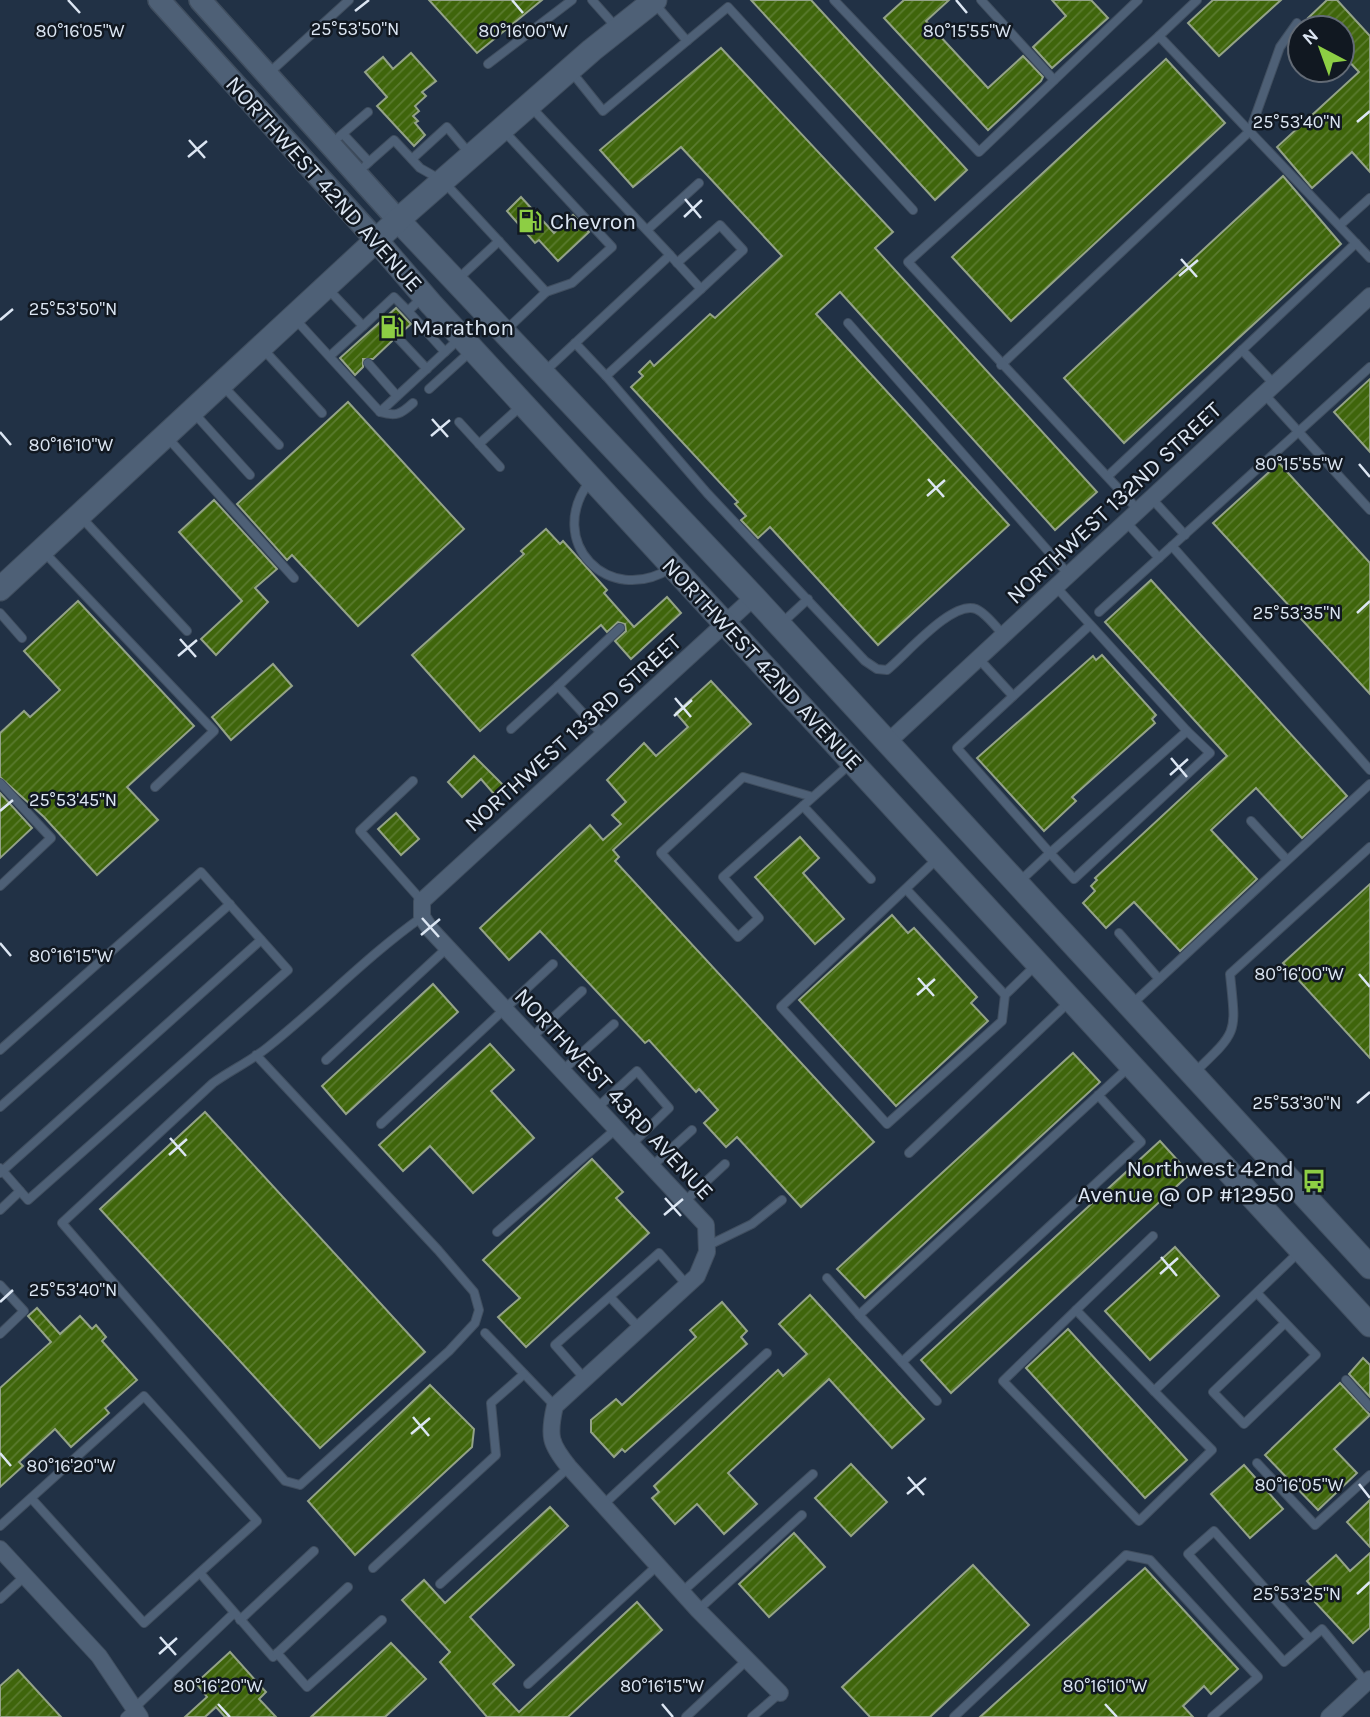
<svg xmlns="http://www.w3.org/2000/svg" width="1370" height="1717" viewBox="0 0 1370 1717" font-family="Karla,sans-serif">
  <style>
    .building { fill: url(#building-hatch); stroke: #94a388; stroke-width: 2 }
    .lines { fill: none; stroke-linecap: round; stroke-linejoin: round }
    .service-casing { stroke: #404e5f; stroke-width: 10 }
    .minor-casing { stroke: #404e5f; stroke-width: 18 }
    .tertiary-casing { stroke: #404e5f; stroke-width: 24 }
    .secondary-casing { stroke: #404e5f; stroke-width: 25 }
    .service { stroke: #4e6076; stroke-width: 8 }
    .minor { stroke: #4e6076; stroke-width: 16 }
    .tertiary { stroke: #4e6076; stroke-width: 21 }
    .secondary { stroke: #4e6076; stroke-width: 23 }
    .ticks { fill: none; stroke: #dce6f3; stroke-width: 2.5 }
    .labels { text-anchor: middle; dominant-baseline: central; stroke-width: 5; stroke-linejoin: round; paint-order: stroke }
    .street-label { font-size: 23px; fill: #dce6f3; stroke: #111821 }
    .poi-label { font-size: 23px; fill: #dce6f3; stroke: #111821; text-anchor: start }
    .ticks-label { font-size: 18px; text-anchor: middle; fill: #dce6f3; stroke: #111821; stroke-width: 5; stroke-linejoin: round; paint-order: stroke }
  </style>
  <defs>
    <pattern id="building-hatch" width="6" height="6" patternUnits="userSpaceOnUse" patternTransform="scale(1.75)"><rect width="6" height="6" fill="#3f650b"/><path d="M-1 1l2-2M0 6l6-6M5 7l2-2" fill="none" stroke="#5a7b2f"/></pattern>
  </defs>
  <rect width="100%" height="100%" fill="#213145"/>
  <g class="building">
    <path d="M429,0H542L477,53Z"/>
    <path d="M751,0H811L967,170L935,200Z"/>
    <path d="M904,0H949L926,21L988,88L1023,56L1043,77L1041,81L988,130L884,18Z"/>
    <path d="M1052,0H1091L1108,18L1052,68L1033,47L1066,16Z"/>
    <path d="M1213,0H1281L1219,56L1188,23Z"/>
    <path d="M1327,0H1337L1370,36V172L1352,152L1312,188L1277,147L1359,72L1342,54V28H1318L1308,18Z"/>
    <path d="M721,48L893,232L875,248L1097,492L1055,530L840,292L816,314L1009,525L878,645L770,527L758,538L741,520L746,516L735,504L738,502L631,387L643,376L639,372L650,361L654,366L710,314L715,318L782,256L681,147L633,187L600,150Z"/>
    <path d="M411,53L436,81L422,92L426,96L415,106L419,111L413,116L418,121L415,123L425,135L414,146L377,106L387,97L365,72L383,57L393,69Z"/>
    <path d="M1166,59L1225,123L1011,321L952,257Z"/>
    <path d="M1283,176L1341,244L1124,443L1064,378Z"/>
    <path d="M521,197L554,233L573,215L589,232L558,261L539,240L535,243L507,211Z"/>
    <path d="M396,308L411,324L402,332H393L392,341L373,359H363V367L355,375L340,358Z"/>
    <path d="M1370,379V452L1334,412Z"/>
    <path d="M348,402L464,529L358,626L292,555L287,560L237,504Z"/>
    <path d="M1279,463L1370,563V694L1213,523Z"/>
    <path d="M214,500L277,569L255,588L268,602L216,655L201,639L242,601L179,532Z"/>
    <path d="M546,529L560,544L563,541L607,590L604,593L634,627L667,597L681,613L631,659L615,641L626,631L625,624L618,622L607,632L601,625L480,731L412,655L524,554L521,551Z"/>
    <path d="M1151,580L1347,796L1302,838L1256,788L1211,830L1257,879L1180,951L1134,902L1106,928L1083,903L1095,891L1091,886L1097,880L1095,878L1227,756L1105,622Z"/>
    <path d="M78,601L194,726L127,787L158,820L97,875L44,817L0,777V733L24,711L30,717L60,690L24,651Z"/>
    <path d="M1102,655L1156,715L1152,719L1155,723L1072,797L1076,801L1044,831L977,758L1093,656L1096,660Z"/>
    <path d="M273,664L292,686L231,740L212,717Z"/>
    <path d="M711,681L751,724L613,850L619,857L615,861L874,1142L801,1207L737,1137L726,1147L704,1123L718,1110L699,1089L696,1092L649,1040L645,1043L540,931L509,960L480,928L590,825L603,840L621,824L612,815L626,802L607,780L644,743L656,756L688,727L676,713Z"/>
    <path d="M474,756L504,786L494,794L481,779L462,797L448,782Z"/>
    <path d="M0,793L32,828L0,858Z"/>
    <path d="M396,813L419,839L401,855L378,829Z"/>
    <path d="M800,837L819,858L803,873L844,919L815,944L755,877Z"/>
    <path d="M1370,884V1058L1283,963Z"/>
    <path d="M892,915L908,933L914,928L977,997L971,1003L988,1021L896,1106L799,1000Z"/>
    <path d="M433,984L458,1012L346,1114L322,1086Z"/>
    <path d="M490,1044L514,1070L491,1091L534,1138L473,1193L430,1146L403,1171L379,1145Z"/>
    <path d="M1073,1053L1100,1082L865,1298L837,1269Z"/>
    <path d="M205,1112L425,1352L320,1448L100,1209Z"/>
    <path d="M1160,1141L1190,1174L951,1393L921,1360Z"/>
    <path d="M592,1159L623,1192L616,1198L649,1233L526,1347L498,1317L520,1298L483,1260Z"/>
    <path d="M1175,1247L1219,1296L1150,1360L1105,1311Z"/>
    <path d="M810,1295L924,1419L892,1448L829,1379L728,1473L757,1504L724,1534L697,1504L675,1524L652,1498L659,1492L654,1486L778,1370L783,1376L807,1354L779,1324Z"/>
    <path d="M722,1302L747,1331L741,1337L747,1344L625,1452L622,1449L614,1457L591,1432V1420L616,1399L622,1405L696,1337L690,1330Z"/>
    <path d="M37,1308L60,1334L80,1316L92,1329L96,1325L106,1337L102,1341L137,1380L105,1408L109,1413L71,1447L55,1429L19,1462L23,1466L0,1487V1388L51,1342L28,1316Z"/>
    <path d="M1068,1329L1187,1460L1145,1498L1026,1368Z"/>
    <path d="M1363,1358L1370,1365V1397L1349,1374Z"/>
    <path d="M1340,1383L1370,1415L1334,1449L1357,1473L1318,1510L1265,1455Z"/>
    <path d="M430,1385L474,1429L472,1447L355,1555L308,1501Z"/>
    <path d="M851,1464L887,1502L851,1536L815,1498Z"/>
    <path d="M1244,1465L1283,1509L1250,1538L1211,1494Z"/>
    <path d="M1370,1500V1547L1347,1522Z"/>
    <path d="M550,1507L568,1526L470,1617L514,1665L493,1684L519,1712L637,1602L662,1630L568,1717H487L440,1662L450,1652L402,1600L424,1580L445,1603Z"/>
    <path d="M794,1533L825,1567L769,1617L739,1584Z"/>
    <path d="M1370,1553V1628L1353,1643L1314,1601L1319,1595L1307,1581L1336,1555L1350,1571Z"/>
    <path d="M973,1565L1029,1625L930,1717H870L842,1687Z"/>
    <path d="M1145,1568L1238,1669L1211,1694L1204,1686L1183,1706L1193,1717H980Z"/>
    <path d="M391,1643L426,1679L385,1717H311Z"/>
    <path d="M230,1652L266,1692L259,1699L276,1717H225L216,1707L205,1717H185L207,1697L196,1683Z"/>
    <path d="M18,1670L61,1717H0V1686Z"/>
  </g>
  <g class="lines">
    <g class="service-casing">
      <g id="service">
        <path d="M592,0L616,27"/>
        <path d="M834,0L979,152L1138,0"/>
        <path d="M981,0L1054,80"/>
        <path d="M655,4L687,41L728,7L913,210"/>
        <path d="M1159,36L1197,0"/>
        <path d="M488,64L572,0"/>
        <path d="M570,70L603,111L687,41"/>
        <path d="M269,73L349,0"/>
        <path d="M531,107L670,255L543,373"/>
        <path d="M503,130L612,247L572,283L546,292"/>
        <path d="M343,134L369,162L366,165"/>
        <path d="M340,136L368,112"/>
        <path d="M412,159L447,127L469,153"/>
        <path d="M369,162L394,140L420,168L443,181L546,292L506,330"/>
        <path d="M1340,225L1370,198"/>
        <path d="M647,230L699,183"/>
        <path d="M677,263L720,225L743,250L701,289"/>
        <path d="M458,279L499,241"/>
        <path d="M328,289L363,326L330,356"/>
        <path d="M408,311L445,352"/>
        <path d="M296,320L380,412L459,339"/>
        <path d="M848,323L1070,576"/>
        <path d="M363,326L394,297L408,311L424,296"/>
        <path d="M397,337L427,369"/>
        <path d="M575,343L606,376L701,289L670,255"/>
        <path d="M263,349L322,413"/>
        <path d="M1242,350L1275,385"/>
        <path d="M368,363L397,396"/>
        <path d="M1001,365L1250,131L1280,47L1297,23"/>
        <path d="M606,376L707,493L865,661L877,669L887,670C906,655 952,600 976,609C986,613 997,628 1004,636"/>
        <path d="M223,386L279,445"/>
        <path d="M429,389L471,351"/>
        <path d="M1265,395L1370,510"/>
        <path d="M380,412C396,417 401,414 413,403"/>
        <path d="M194,413L250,475"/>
        <path d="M459,422L500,467"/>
        <path d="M167,437L294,578"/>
        <path d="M479,444L521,406"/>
        <path d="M1108,476L1356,243"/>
        <path d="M590,481C544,541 608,608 671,568"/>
        <path d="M1153,500L1185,535"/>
        <path d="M1140,512L908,262L1159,36L1370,258"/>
        <path d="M81,517L187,631"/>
        <path d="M1127,523L1159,558"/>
        <path d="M1172,546L1370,770"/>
        <path d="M44,552L214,731L155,787"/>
        <path d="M1057,588L1187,731L1050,853L957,748L1090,625"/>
        <path d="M1099,612L1370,367"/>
        <path d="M0,613L22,638"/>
        <path d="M782,623L808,599"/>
        <path d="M979,659L1013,696"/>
        <path d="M511,729L558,686"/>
        <path d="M604,736L558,686L620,628"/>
        <path d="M413,781L360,831L422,901"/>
        <path d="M0,783L51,838L0,886"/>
        <path d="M813,797L723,877L759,918L738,937L661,853L743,777L813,797L850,764"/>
        <path d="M803,806L871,879"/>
        <path d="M1251,821L1287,860"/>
        <path d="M937,859L781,1007L887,1124L1002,1021L1005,995L1036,965"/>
        <path d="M1019,882L1050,853L1074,879L1210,753L1187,731"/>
        <path d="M906,889L1005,995"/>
        <path d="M1119,933L1159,979"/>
        <path d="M1131,1005L1370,784"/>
        <path d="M531,1038L582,991"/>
        <path d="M0,1050L201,872L288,970L28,1200L0,1168"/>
        <path d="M256,1055L438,1250L474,1292L479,1310L475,1323L449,1351L300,1485L285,1481L62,1223L213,1083C231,1070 251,1061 268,1047C321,1005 367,956 422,917"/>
        <path d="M326,1060L447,948"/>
        <path d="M562,1071L614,1024"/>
        <path d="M1195,1072C1239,1030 1236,1034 1230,974L1370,847"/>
        <path d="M1098,1095L1141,1142L902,1362L859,1315L1129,1067"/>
        <path d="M0,1107L230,904"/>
        <path d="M597,1108L637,1071L669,1108L631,1145"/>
        <path d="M381,1124L553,964"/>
        <path d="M909,1153L1069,1002"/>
        <path d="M651,1167L692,1130"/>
        <path d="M0,1173L261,940"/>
        <path d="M684,1202L725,1164"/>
        <path d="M0,1210L20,1191"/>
        <path d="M497,1232L616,1129"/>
        <path d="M1153,1236L1076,1310L1154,1391L1299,1252"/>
        <path d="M707,1246L752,1224L782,1200"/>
        <path d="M827,1278L859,1315"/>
        <path d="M0,1285L24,1311L0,1334"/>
        <path d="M1257,1293L1316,1355L1244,1424L1213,1392L1285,1323"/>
        <path d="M610,1297L640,1329"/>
        <path d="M1076,1310L1003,1381L1139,1521L1212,1450L1154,1391"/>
        <path d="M485,1333L555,1406"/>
        <path d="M902,1362L937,1401"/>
        <path d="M585,1379L555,1345L659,1253L687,1285"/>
        <path d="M1346,1380L1370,1407"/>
        <path d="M1257,1463L1315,1525L1370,1475"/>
        <path d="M604,1504L767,1353"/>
        <path d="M0,1526L144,1396L257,1521L144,1623L31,1498"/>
        <path d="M373,1568L496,1455L491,1403L524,1374"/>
        <path d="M200,1573L273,1657L348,1587"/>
        <path d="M440,1584L569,1467"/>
        <path d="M682,1592L813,1474"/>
        <path d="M0,1599L25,1576"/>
        <path d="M698,1610L802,1515"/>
        <path d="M240,1620L314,1551"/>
        <path d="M1310,1639L1214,1531L1188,1554L1284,1662L1322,1629L1368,1685"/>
        <path d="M277,1653L307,1687L382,1620"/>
        <path d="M528,1684L658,1565"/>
        <path d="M125,1717L234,1613"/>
        <path d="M686,1717L747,1660"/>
        <path d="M752,1717L780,1693"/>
        <path d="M954,1717L1126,1555L1150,1560L1258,1677L1212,1717"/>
      </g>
    </g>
    <g class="minor-casing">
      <g id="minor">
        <path d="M754,597L422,901V917L430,929L706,1225L707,1252L697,1276L555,1406C548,1436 550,1444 569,1467L698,1610L780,1693"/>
        <path d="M888,742L1370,296"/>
        <path d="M0,1549L99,1656L140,1717"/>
        <path d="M1329,1717L1370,1679"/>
      </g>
    </g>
    <g class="tertiary-casing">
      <g id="tertiary">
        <path d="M159,0L376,240"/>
        <path d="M200,0L398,220"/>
      </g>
    </g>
    <g class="secondary-casing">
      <g id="secondary">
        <path d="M398,220L754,597L1370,1267"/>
        <path d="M376,240L431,304L1370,1325"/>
        <path d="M0,589L398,220L592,50L655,0"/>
      </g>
    </g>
    <use href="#service" class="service"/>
    <use href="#minor" class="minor"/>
    <use href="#tertiary" class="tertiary"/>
    <use href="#secondary" class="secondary"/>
  </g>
  <path class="ticks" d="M68,0L80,13M512,0L523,13M956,0L967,13M355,11L369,0M1357,122L1370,111M189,140L205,158M188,157L207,141M685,199L701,218M684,217L702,200M1181,259L1197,277M1179,276L1198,260M0,320L13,309M432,419L448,437M0,432L11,445M431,436L450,420M1359,464L1370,477M928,479L944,497M927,496L945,480M1357,613L1370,601M180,639L196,657M178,656L197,640M675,698L691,717M674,716L692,700M1171,758L1187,777M1170,775L1188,759M0,811L13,800M422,918L439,937M421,935L440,919M0,943L11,956M1359,974L1370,987M918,978L934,996M917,995L935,979M1357,1103L1370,1092M170,1138L186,1156M169,1155L187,1139M665,1198L681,1216M664,1215L683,1199M1161,1257L1177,1276M1160,1274L1178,1258M0,1302L13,1290M413,1417L429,1436M411,1434L430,1418M0,1453L11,1466M908,1477L924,1495M1359,1484L1370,1498M907,1494L926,1478M1357,1594L1370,1582M160,1637L176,1655M159,1654L177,1638M218,1704L230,1717M662,1704L673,1717M1105,1704L1117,1717"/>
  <defs>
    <g id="fuel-bare" transform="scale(1.89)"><path d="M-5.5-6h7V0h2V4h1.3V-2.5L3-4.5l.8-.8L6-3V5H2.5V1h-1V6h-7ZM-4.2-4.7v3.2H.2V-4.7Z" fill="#8dce44" stroke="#111821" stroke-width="2.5" paint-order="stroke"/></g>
    <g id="bus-bare" transform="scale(1.89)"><path d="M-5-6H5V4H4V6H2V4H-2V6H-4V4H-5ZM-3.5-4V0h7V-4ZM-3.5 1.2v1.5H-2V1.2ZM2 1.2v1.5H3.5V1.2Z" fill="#8dce44" stroke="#111821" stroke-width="2.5" paint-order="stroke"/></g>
  </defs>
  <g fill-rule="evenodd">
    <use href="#fuel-bare" x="530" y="221"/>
    <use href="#fuel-bare" x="392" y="327"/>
    <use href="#bus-bare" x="1314" y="1181"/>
  </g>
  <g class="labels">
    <g class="street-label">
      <text transform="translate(324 184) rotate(48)">NORTHWEST 42ND AVENUE</text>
      <text transform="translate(1114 503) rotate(-43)">NORTHWEST 132ND STREET</text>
      <text transform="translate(762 664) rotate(47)">NORTHWEST 42ND AVENUE</text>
      <text transform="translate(573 733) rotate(-42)">NORTHWEST 133RD STREET</text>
      <text transform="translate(614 1094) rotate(47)">NORTHWEST 43RD AVENUE</text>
    </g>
    <g class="poi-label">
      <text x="550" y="221">Chevron</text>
      <text x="412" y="327">Marathon</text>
      <text x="1294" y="1168" text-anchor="end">Northwest 42nd<tspan x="1294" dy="26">Avenue @ OP #12950</tspan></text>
    </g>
  </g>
  <g class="ticks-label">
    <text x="355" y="35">25°53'50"N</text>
    <text x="80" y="37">80°16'05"W</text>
    <text x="523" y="37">80°16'00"W</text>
    <text x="967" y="37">80°15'55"W</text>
    <text x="1297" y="128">25°53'40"N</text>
    <text x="73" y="315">25°53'50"N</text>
    <text x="71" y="451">80°16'10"W</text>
    <text x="1299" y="470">80°15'55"W</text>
    <text x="1297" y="619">25°53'35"N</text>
    <text x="73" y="806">25°53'45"N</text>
    <text x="71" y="962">80°16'15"W</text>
    <text x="1299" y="980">80°16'00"W</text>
    <text x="1297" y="1109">25°53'30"N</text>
    <text x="73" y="1296">25°53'40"N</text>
    <text x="71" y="1472">80°16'20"W</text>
    <text x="1299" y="1491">80°16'05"W</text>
    <text x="1297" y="1600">25°53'25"N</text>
    <text x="218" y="1692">80°16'20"W</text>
    <text x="662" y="1692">80°16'15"W</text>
    <text x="1105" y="1692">80°16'10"W</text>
  </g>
  <g transform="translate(1321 49) rotate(319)"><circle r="33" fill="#111821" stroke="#626a75" stroke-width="2"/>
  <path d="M0-5L12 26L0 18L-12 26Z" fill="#8dce44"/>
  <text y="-10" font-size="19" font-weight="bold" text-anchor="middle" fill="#dce6f3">N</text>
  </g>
</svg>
